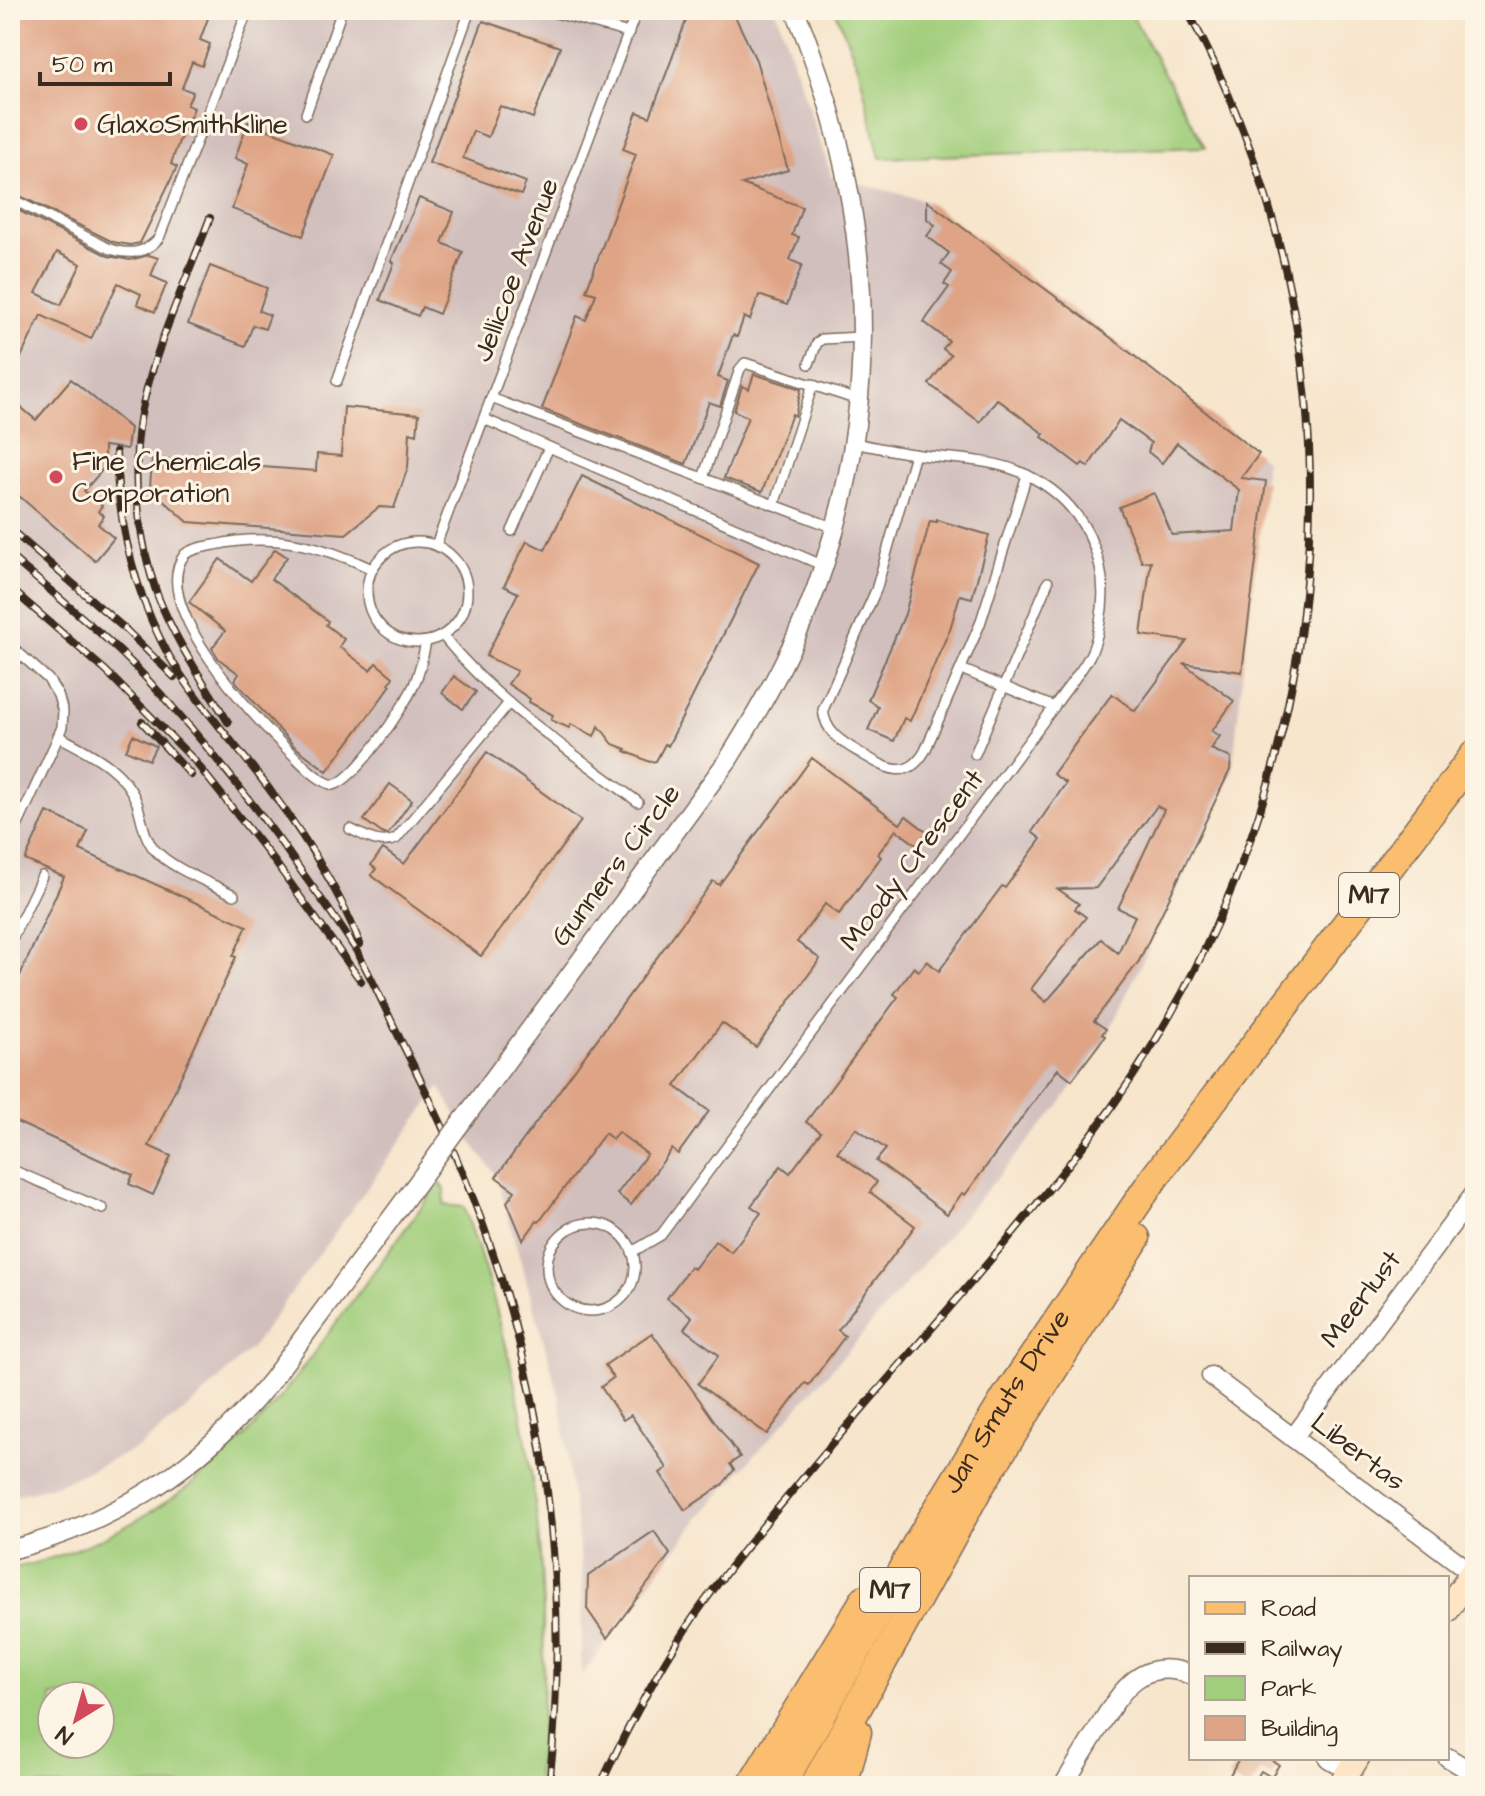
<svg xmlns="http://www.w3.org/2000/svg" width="1485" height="1796" viewBox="0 0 1485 1796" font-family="'Architects Daughter',sans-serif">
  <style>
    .industrial { fill: #d1bfbd }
    .green { fill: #a1ce7b; stroke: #6e7c4c; stroke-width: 2; fill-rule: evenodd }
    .building { fill: #dfa486; fill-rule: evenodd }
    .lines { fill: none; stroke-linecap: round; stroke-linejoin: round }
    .lane-casing { stroke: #7d6b5b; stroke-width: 12 }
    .street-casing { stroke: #7d6b5b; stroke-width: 21 }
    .secondary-casing { stroke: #7d6b5b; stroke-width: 27 }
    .primary-casing { stroke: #7d6b5b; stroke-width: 31 }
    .lane { stroke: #fff; stroke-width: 9 }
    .street { stroke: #fff; stroke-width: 18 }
    .secondary { stroke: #fde5c5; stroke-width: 24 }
    .primary { stroke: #fbbd6e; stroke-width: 28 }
    .rail-casing { stroke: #3b2a1e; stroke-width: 8 }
    .rail { stroke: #fcf5e5; stroke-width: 5; stroke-dasharray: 15; stroke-linecap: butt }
    .street-bridge-casing { stroke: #7d6b5b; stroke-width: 21; stroke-linecap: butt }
    .street-bridge { stroke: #fff; stroke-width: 18 }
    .poi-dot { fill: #d1495b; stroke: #fcf5e5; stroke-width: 3 }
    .labels { text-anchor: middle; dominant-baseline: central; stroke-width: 6; stroke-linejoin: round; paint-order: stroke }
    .shield { fill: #fcf5e5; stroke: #75675a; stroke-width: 2 }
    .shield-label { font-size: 26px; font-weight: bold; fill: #3b2a1e }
    .poi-label { font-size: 28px; fill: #3b2a1e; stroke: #fcf5e5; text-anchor: start }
    .street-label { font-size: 28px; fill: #3b2a1e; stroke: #fcf5e5 }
  </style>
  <rect width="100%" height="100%" fill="#fcf5e5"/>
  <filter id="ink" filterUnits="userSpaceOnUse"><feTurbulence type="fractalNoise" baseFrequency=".0125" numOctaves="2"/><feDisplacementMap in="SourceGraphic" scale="16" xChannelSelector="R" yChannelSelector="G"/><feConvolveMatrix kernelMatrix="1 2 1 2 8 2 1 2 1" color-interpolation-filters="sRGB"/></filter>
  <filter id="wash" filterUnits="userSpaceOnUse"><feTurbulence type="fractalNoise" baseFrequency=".006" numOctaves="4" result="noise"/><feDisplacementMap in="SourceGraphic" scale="32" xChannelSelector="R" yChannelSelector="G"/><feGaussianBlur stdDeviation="1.8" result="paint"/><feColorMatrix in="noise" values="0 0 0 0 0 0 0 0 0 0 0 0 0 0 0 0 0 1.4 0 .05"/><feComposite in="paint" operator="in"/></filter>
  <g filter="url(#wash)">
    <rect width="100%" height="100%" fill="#f7e5cc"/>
    <path class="industrial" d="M10,10H776L832,177L924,200L1265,460L1232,773L1103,1044L1058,1107L860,1337L697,1520L581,1676L582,1570L560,1398L496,1175L474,1146L440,1087L253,1346L199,1399L138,1448L57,1485L10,1497Z"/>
    <g class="green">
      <path d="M835,10H1129L1205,147L880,158L859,69Z"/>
      <path d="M439,1183L445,1189L444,1205L464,1207C532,1398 558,1584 536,1786H10V1569C100,1550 188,1498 250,1431C284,1396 312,1355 341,1316C374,1272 406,1228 439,1183ZM52,1696H100V1744H52Z"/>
    </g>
    <g id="blocks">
      <g class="building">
        <path d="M10,10H211L200,40L210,44L202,66L192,62L182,88L193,92L187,105L194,108L179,141L171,164L177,167L140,243L130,245L113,242L10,191Z"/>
        <path d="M690,10H722L734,14L756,60L788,170L742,184L802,207L792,235L799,237L790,260L802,265L787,305L759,295L750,320L744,317L737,337L733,335L718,377L728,381L720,406L709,402L686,464L542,409L577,316L586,320L596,294L586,291L636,154L623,149L637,112L650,117Z"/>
        <path d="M483,21L560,47L533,118L500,106L488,137L473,131L463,158L526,182L521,195L429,163Z"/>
        <path d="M248,122L334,155L303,236L232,209L248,164L235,158Z"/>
        <path d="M419,198L454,212L442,243L463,252L439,314L422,307L418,316L380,300L394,263L391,261Z"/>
        <path d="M927,201L1114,340L1259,454L1241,478L1266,481L1242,672L1183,663L1234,701L1212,731L1220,736L1211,749L1231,758L1230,770L1139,961L1094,1021L1106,1029L1102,1034L1105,1036L1072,1080L1058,1069L965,1195L962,1193L947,1214L876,1161L886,1149L856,1128L837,1152L877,1182L870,1192L915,1226L838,1330L845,1336L809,1385L805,1383L767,1434L698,1384L719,1355L684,1329L692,1317L667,1298L690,1267L694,1269L715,1241L731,1252L761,1213L751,1206L781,1166L790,1173L821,1132L806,1122L898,997L894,994L914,967L919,971L927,961L939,971L1002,886L1005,888L1041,839L1032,832L1066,783L1053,774L1112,694L1135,711L1187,641L1141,635L1151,561L1142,562L1119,507L1154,493L1172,535L1234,531L1239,490L1177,443L1162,463L1148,452L1151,443L1119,420L1088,467L1083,463L1080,466L1042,437L1044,434L997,399L980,422L929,384L951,355L943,349L949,341L924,322L949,287L944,284L952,272L941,264L949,253L927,236L935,225L927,219ZM1157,806L1164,810L1118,908L1135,916L1118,953L1101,939L1046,1002L1031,989L1086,917L1075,909L1079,904L1058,889L1096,888Z"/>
        <path d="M10,206L108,256L130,260L149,255L158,258L151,276L167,283L155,312L137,304L141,294L118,283L91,339L41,315L10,380ZM57,252L81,264L61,305L36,293Z"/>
        <path d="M210,266L267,288L259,311L270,315L265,329L253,325L245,346L188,324Z"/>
        <path d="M754,374L801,389L795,416L792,414L762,492L724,478L748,417L734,411L742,386L749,389Z"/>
        <path d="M71,379L130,428L127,449L104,446V468L84,491L102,506L98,511L104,516L98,524L114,538L95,561L12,490L20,481L10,473V398L36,420Z"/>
        <path d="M344,407L419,414L417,434L410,432L408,467L394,508L379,507L346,534L188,522L150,488L152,459L316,471L317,454L341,456Z"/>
        <path d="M582,476L759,563L668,746L665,744L656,761L650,762L625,751L626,749L613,744L599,726L594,736L571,724L569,728L551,720L553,715L529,702L530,699L508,684L517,671L486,656L518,593L504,586L527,541L545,550Z"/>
        <path d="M937,520L989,535L972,598L960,595L950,629L910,721L904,718L894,741L868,730L878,707L868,700L905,614L930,521L937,522Z"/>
        <path d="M275,549L287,557L271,579L328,621L326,625L344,639L339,647L370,670L376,663L393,677L389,684L391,685L327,771L294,746L237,683L235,680L239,674L219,659L212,648L225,631L189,602L220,559L251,581Z"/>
        <path d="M454,676L476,692L463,709L442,693Z"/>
        <path d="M133,735L156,746L149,760L126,750Z"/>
        <path d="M487,752L581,821L481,956L371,875L376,869L371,865L383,849L404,864Z"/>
        <path d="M812,758L900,824L906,816L927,832L918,846L896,830L878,854L881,857L839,914L825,904L797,942L820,959L756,1047L722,1023L675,1086L709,1111L678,1154L672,1149L631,1205L617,1194L647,1154L618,1132L612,1139L605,1133L539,1222L537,1221L523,1240L507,1202L515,1191L496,1177L713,881L719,885Z"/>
        <path d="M390,784L412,800L388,834H383L364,820Z"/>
        <path d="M47,812L88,831L80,850L247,926L233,956L236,957L149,1146L171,1156L153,1195L129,1184L133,1175L10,1119V998L64,877L25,860Z"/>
        <path d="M652,1333L740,1457L730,1464L734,1470L722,1485L685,1510L660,1473L667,1468L631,1415L623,1420L601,1387L613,1378L605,1365Z"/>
        <path d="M654,1531L670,1554L607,1638L587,1609L588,1576Z"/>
        <path d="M1239,1758H1269L1279,1765L1271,1777L1261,1771L1252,1786H1244L1229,1777Z"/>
      </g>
    </g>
  </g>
  <g filter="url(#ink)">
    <use href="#blocks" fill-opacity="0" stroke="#7d6b5b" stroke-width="2"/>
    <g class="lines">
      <g class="lane-casing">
        <g id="lane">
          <path d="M545,10L629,33"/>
          <path d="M306,114L342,10"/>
          <path d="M10,198L110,249C130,255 145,254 159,238L248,10"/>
          <path d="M809,364L817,343L822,339L862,337"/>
          <path d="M337,381L470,10"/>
          <path d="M491,398L835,528"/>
          <path d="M484,419L824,566"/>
          <path d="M915,454L876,590L823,710C826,734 842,742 862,754C886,768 907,782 925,751L980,624L1027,475"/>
          <path d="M703,478L740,369L745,363L858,400"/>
          <path d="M774,505L813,384"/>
          <path d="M512,531L549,447"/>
          <circle cx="417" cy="592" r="50"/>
          <path d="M436,545L637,10"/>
          <path d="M372,569C322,545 270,532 215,545C204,547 194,548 185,554C146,603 255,719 289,751C302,763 316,780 333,785C355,781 404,707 414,685C420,671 423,657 426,642"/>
          <path d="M443,636C497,703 570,751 638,802"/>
          <path d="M10,645L48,679L58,695L63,712L62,727L55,744L10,842"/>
          <path d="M961,669L1054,707"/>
          <path d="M58,736C88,752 124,768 137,803C142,818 143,836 154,849C170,868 211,883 234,895"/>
          <path d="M975,754L1048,582"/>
          <path d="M350,829C366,836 379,846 396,839L509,703"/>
          <path d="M10,943L42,876"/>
          <path d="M10,1169L103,1209"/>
          <circle cx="591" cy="1267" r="44"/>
          <path d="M632,1252L661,1235L1054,707C1065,690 1080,674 1089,657C1095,647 1098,633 1100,622C1112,562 1084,502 1027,475C995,459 955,459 920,455C897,452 875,447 853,443"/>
        </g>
      </g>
      <g class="street-casing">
        <g id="street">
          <path d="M458,1127L728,760C766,699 802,635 824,565C886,377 869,191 795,10"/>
          <path d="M1211,1376L1472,1573"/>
          <path d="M1293,1438L1475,1193"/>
          <path d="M10,1550C118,1522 201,1467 271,1381L423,1175"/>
          <path d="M1447,1757L1475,1774"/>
          <path d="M1328,1758L1349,1771"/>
          <path d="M1063,1786C1075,1766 1087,1747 1099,1727C1121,1691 1142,1655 1191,1675"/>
        </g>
      </g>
      <g class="secondary-casing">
        <g id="secondary">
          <path d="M1447,1610L1475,1568"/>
          <path d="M1340,1786L1357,1758"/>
        </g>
      </g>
      <g class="primary-casing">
        <g id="primary">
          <path d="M751,1786L865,1599"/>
          <path id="s1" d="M781,1786L916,1545L1006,1397L1154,1178L1475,754"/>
          <path d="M814,1786L978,1489L1136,1238"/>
          <path d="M843,1786L857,1732"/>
        </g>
      </g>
      <use href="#lane" class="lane"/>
      <use href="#street" class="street"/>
      <use href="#secondary" class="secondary"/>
      <use href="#primary" class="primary"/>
      <g class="rail-casing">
        <g id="rail">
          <path d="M210,218C186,282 149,359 139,426C132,479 139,543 157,594C174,639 203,681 228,722"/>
          <path d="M116,452C118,524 134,592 169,656C192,695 221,728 249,763C293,818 335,879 360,944"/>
          <path d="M10,529L124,628L174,677"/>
          <path d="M10,556C56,596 105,634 146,678C204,740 256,806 304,875C323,902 344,929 360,957C374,983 387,1012 400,1039C434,1106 466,1174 490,1245C550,1417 569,1605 549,1786"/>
          <path d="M10,588L106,671L193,759L275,862L361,981"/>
          <path d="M142,722L191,775"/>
          <path d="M600,1786C627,1728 657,1671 693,1618C735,1557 784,1501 832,1444C917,1344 1006,1246 1086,1142C1336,817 1387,375 1187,10"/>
        </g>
      </g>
      <use href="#rail" class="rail"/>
      <g class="street-bridge-casing">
        <path id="street-bridge" d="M423,1175L458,1127"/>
      </g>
      <use href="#street-bridge" class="street-bridge"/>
    </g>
  </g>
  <g class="poi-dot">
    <circle cx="81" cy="124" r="8"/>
    <circle cx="56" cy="477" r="8"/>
  </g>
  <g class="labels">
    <g class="shield">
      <rect x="1339" y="873" width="60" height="44" rx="6"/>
      <rect x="860" y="1568" width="60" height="44" rx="6"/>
    </g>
    <g class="shield-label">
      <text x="1369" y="895">M17</text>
      <text x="890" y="1590">M17</text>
    </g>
    <g class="poi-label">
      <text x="97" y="124">GlaxoSmithKline</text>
      <text x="72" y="461">Fine Chemicals<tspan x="72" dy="32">Corporation</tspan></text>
    </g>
    <g class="street-label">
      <text transform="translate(516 270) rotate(-69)">Jellicoe Avenue</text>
      <text transform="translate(912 860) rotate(-53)">Moody Crescent</text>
      <text transform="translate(616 865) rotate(-53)">Gunners Circle</text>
      <text transform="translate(1361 1299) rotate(-53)">Meerlust</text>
      <text stroke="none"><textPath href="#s1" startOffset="446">Jan Smuts Drive</textPath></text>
      <text transform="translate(1358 1452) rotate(37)">Libertas</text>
    </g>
  </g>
  <rect width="1485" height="1796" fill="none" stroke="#fcf5e5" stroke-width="40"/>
  <rect x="1189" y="1576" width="260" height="184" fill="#fcf5e5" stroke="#afa495" stroke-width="2"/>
  <rect x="1205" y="1602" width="40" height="12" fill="#fbbd6e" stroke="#afa495" stroke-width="2"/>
  <text x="1261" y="1616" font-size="24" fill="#3b2a1e">Road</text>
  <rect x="1205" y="1642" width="40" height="12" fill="#3b2a1e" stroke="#afa495" stroke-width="2"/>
  <text x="1261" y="1656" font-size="24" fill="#3b2a1e">Railway</text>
  <rect x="1205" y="1676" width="40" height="24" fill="#a1ce7b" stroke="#afa495" stroke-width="2"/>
  <text x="1261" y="1696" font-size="24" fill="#3b2a1e">Park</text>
  <rect x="1205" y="1716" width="40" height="24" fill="#dfa486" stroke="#afa495" stroke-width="2"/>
  <text x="1261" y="1736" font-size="24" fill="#3b2a1e">Building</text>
  <g transform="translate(76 1720) rotate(217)"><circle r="38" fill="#fcf5e5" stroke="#afa495" stroke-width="2"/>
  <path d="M0-6L14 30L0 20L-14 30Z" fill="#d1495b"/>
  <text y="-12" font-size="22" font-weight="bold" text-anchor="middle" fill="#3b2a1e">N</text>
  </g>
  <path d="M40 72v12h130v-12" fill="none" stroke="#3b2a1e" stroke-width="4"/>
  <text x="52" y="72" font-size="24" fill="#3b2a1e" stroke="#fcf5e5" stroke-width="6" paint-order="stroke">50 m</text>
</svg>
